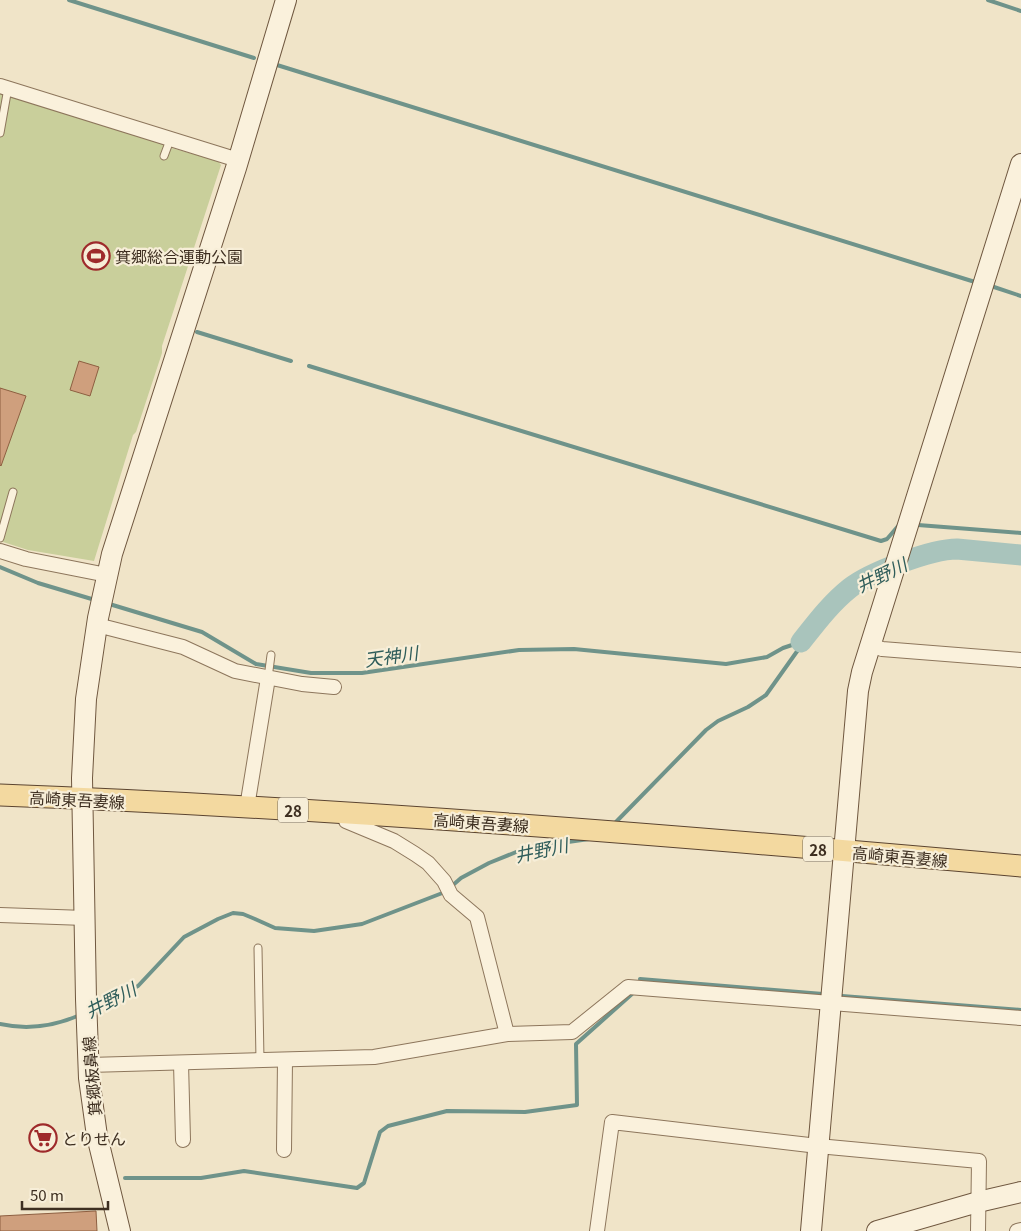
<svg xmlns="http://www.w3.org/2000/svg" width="1021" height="1231" viewBox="0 0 1021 1231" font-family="Georgia,'Noto Sans JP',serif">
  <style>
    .green { fill: #c9cf9b }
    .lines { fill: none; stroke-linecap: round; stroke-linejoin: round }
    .stream { stroke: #6f938a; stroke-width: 4 }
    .river { stroke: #a9c4bc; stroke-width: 21 }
    .building { fill: #cf9f7d; stroke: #8d5f41 }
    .lane-casing { stroke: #8d765c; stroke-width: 9 }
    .street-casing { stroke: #8d765c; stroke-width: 16 }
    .secondary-casing { stroke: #6f573f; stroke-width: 22 }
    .primary-casing { stroke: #5b4430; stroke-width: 23 }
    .lane { stroke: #faf1dc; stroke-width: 7 }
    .street { stroke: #faf1dc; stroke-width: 14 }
    .secondary { stroke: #faf1dc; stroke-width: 20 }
    .primary { stroke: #f3d9a0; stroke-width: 21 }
    .labels { text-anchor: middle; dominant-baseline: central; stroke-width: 4.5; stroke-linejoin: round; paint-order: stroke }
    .shield { fill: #f7eed8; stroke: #756857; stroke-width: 1 }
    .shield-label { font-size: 15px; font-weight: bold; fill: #3d2e20 }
    .poi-label { font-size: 16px; fill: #3d2e20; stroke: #f7eed8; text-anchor: start }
    .street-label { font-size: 16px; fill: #3d2e20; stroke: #f7eed8 }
    .water-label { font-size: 18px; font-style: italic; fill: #2f5d5a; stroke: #f7eed8 }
  </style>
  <rect width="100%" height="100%" fill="#f0e4c8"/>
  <path class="green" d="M0,92L157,141L168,147L218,161L221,165L162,346V353L136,432L133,435L94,561L28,550L0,541Z"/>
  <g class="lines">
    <g class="stream">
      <path d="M69,0L254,58"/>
      <path d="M988,0L1021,11"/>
      <path d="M277,65L975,282"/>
      <path d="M994,287L1021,296"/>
      <path d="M197,332L291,361"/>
      <path d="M309,366L881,541L887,539L899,525"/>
      <path d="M918,525L1021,533"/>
      <path d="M0,567L38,583L95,600"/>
      <path d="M106,603L202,632L256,664L311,673H362L519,650L574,649L726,664L767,657L783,648L801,642"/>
      <path d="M614,824L706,730L718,721L748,707L766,695L798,650L801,642"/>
      <path d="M640,979L823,994"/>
      <path d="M842,996L1021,1010"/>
      <path d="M93,1009L138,986L184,937L218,919L233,913L243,914L255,919L275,928L314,931L362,924L445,892L461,878L489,863L526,848L589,839"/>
      <path d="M0,1024C27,1030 55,1026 80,1015"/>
      <path d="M125,1178H201L244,1171L357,1188L364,1183L380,1132L388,1126L447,1111L525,1112L577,1105L576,1044L632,994"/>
    </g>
    <path class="river" d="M801,642C816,623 831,603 850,588C870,572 932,549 957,549L1021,555"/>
  </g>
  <g class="building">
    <path d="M79,361L99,367L90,396L70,390Z"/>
    <path d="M0,388L26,396L1,466L0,465Z"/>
    <path d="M96,1211L97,1231H0V1216Z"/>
  </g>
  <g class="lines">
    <g class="lane-casing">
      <g id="lane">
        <path d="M0,133L8,88"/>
        <path d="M164,156L170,140"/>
        <path d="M0,538L13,492"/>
        <path d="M268,678L271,655"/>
        <path d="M258,948L260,1060"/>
      </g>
    </g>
    <g class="street-casing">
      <g id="street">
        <path d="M0,86L238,160"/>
        <path d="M0,551L26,559L107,575"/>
        <path d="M97,625L183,647L235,671L302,684L334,687"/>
        <path d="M870,645L882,649L1021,660"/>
        <path d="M247,807L268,678"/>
        <path d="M344,813L346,821L394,841L415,854L428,863L444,881L451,895L477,917L507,1034"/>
        <path d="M0,915L85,918"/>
        <path d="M181,1063L183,1140"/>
        <path d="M89,1065L374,1057L507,1034L572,1032L628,987L1021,1018"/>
        <path d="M284,1150L285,1060"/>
        <path d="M597,1231L612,1122L818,1146L979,1161L978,1231"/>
        <path d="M1017,1231L1021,1230"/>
      </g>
    </g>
    <g class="secondary-casing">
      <g id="secondary">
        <path d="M120,1231L97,1136L89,1078L86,999L82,778L86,699L98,618L112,554L236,168L286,0"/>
        <path d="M811,1231L858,691L862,672L1021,164"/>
        <path d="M877,1231L978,1202L1021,1192"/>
      </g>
    </g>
    <g class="primary-casing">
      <path id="primary" d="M0,795C341,808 681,836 1021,866"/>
    </g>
    <use href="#lane" class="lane"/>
    <use href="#street" class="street"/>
    <use href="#secondary" class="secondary"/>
    <use href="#primary" class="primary"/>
  </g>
  <defs>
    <g id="stadium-ring" transform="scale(1.4375)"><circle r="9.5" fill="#f7eed8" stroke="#9e2a2b" stroke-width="1.5"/><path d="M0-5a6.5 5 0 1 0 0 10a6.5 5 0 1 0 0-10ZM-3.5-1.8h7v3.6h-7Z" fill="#9e2a2b"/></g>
    <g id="supermarket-ring" transform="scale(1.4375)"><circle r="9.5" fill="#f7eed8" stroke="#9e2a2b" stroke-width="1.5"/><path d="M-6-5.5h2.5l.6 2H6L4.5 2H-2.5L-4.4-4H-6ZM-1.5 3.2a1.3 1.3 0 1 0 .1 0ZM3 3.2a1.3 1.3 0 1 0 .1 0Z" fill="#9e2a2b"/></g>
  </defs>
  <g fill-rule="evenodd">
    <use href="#stadium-ring" x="96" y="256"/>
    <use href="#supermarket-ring" x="43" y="1138"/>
  </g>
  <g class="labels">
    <g class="shield">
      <rect x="278" y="797.5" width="30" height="25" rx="4"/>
      <rect x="803" y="836.5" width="30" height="25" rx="4"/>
    </g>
    <g class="shield-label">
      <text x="293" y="810">28</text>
      <text x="818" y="849">28</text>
    </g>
    <g class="poi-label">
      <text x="115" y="256">箕郷総合運動公園</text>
      <text x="62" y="1138">とりせん</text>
    </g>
    <g class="street-label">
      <text transform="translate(77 799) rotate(3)">高崎東吾妻線</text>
      <text transform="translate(481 822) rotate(4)">高崎東吾妻線</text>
      <text transform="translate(900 856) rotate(5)">高崎東吾妻線</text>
      <text transform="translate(91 1076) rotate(-95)">箕郷板鼻線</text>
    </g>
    <g class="water-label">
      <text transform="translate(881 574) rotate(-26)">井野川</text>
      <text transform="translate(391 655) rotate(-8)">天神川</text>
      <text transform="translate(541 849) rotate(-12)">井野川</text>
      <text transform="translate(110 999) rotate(-27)">井野川</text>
    </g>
  </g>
  <path d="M22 1201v8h86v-8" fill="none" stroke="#3d2e20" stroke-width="2.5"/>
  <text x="30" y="1201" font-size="15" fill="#3d2e20" stroke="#f7eed8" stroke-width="4" paint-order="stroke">50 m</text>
</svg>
